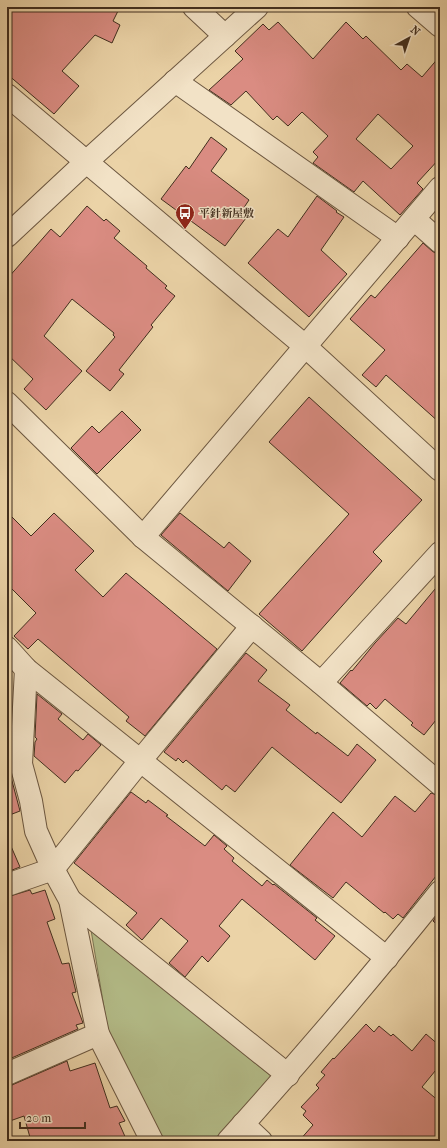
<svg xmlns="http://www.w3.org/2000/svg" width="447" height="1148" viewBox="0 0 447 1148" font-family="'IM FELL French Canon','Noto Serif JP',serif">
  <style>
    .green { fill: #b4bd89; stroke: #7a7654 }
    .building { fill: #da8c82; stroke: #412e1e; fill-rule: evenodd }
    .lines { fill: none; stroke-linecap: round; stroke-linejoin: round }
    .minor-casing { stroke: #6c5740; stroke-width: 24 }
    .minor { stroke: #f2e2c6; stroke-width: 22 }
    .labels { text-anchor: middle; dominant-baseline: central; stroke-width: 3; stroke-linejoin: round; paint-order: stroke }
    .poi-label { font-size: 11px; font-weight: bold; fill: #412e1e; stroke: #f2e2c6; text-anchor: start }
  </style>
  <rect width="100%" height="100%" fill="#ebd3a7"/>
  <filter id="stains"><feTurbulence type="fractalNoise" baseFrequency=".005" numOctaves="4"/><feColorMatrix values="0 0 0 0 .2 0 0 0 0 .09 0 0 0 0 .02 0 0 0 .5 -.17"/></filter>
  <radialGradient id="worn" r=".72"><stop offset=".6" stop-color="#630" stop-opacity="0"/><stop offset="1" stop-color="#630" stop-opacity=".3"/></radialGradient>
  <path class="green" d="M91,930L271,1076L214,1141H163L108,1031Z"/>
  <g class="building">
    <path d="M7,7H120L113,21L120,25L112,43L95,35L62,71L79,86L54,114L7,74Z"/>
    <path d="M278,22L313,59L346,22L363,39L366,36L401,70L407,64L422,77L440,56V158L417,183L423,189L400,215L363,181L354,192L313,163L318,157L313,152L328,136L302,112L288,126L277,116L273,120L246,91L231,105L209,90L243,59L235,51L263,24L269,30ZM378,114L413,146L391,169L356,139Z"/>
    <path d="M211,137L227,149L211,171L249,200L243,209L249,214L225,246L161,199L186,166L189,169Z"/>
    <path d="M317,196L337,211L336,212L344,217L321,250L347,274L309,317L248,263L278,229L288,237Z"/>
    <path d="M87,206L104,221L106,219L120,231L114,238L147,266L146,268L167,286L165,288L175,296L151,325L153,327L119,370L124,374L110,391L86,371L115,337L113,335L114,333L72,299L44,336L82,371L46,410L24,389L33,379L7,354V279L51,229L60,237Z"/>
    <path d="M423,243L432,251L440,256V423L386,375L376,387L362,375L385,350L350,319L371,295L375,298Z"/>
    <path d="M309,397L422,500L373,552L382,561L302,651L259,614L349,514L269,442Z"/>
    <path d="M122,411L141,430L97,474L71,448L92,426L99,433Z"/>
    <path d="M7,512L31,536L54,513L94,551L75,570L103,597L126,573L217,649L145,736L126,721L129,717L38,639L28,649L14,636L36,613L7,584Z"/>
    <path d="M180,513L224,548L229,542L251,561L228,591L161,535Z"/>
    <path d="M440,583V715L424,735L411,725L413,723L385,699L376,709L370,703L367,706L340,683L351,670L352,671L375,643L398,618L406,624Z"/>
    <path d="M246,653L267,670L258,681L290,705L286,710L316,734L317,732L348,756L357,744L376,760L341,803L272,747L235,792L226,785L222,790L186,760L183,763L178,758L176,761L164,752Z"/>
    <path d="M37,694L62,714L58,719L83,740L88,734L101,745L78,771L76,770L65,783L34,756L35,742L37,739L35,737Z"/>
    <path d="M7,762L20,811L7,816Z"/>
    <path d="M131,792L146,803L148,800L168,815L166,816L205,846L214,835L227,846L224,849L234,858L232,861L262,886L267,880L273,885L274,884L317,918L315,920L335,936L315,960L242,899L219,926L230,936L208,962L202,956L185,977L169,963L188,941L161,918L142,940L126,925L137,913L74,863Z"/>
    <path d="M431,793L440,796V871L403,918L398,914L393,919L385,912L384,913L346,882L333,898L290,865L333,812L362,837L395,796L415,812Z"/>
    <path d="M7,837L20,867L7,872Z"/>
    <path d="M30,890L32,894L45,890L55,919L47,922L62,964L69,963L76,992L72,993L83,1023L76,1025L78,1029L7,1060V897Z"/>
    <path d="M440,912V927L433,921Z"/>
    <path d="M366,1024L374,1032L379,1026L391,1036L393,1034L412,1051L426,1034L440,1046V1065L422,1087L440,1102V1134L434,1141H299L313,1125L303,1115L306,1111L301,1107L319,1088L316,1085L325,1075L321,1072L333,1058L334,1059Z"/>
    <path d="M67,1061L70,1071L95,1063L110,1108L117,1106L125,1121L119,1123L127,1141H31L24,1116L7,1122V1086L12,1085Z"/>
  </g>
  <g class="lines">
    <g class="minor-casing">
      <g id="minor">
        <path d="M194,7L225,36"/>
        <path d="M418,7L440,26"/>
        <path d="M175,81L398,238"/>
        <path d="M7,95L305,346L440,470"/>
        <path d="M414,219L440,242"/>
        <path d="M7,236L85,163L257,7"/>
        <path d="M7,403L143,537L321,683L440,784"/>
        <path d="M143,537L440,188"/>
        <path d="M7,648L26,669L387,958"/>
        <path d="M26,669L21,764L31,801L36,831L53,869L140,761L252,626"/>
        <path d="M321,683L440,553"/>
        <path d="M7,885L53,869L70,900L98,1034L152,1141"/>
        <path d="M70,900L288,1075"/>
        <path d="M7,1074L98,1034"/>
        <path d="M243,1124L261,1141"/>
        <path d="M228,1141C301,1060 372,977 440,892"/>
      </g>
    </g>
    <use href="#minor" class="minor"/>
  </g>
  <defs>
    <g id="bus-pin" transform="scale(1)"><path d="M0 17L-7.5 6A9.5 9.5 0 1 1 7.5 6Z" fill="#8f2418" stroke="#f2e2c6"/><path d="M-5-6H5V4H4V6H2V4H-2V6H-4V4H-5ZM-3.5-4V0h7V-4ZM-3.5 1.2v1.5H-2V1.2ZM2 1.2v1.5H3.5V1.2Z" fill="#fff"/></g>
  </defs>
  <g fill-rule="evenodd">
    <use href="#bus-pin" x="185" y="213"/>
  </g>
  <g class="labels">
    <g class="poi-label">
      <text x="199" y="213">平針新屋敷</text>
    </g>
  </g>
  <rect width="447" height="1148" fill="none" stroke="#ebd3a7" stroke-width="24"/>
  <rect x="8" y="8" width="431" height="1132" fill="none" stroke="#412e1e" stroke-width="2"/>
  <rect x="12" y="12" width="423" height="1124" fill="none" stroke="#412e1e"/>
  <g transform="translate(409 38) rotate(40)" stroke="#f2e2c6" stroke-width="3" paint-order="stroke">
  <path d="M0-3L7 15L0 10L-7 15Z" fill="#412e1e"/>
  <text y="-6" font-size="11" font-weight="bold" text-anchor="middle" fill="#412e1e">N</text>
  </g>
  <path d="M20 1122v6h65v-6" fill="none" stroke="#412e1e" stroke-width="2"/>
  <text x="26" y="1122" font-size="12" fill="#412e1e" stroke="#f2e2c6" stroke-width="3" paint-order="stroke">20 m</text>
  <rect width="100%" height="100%" filter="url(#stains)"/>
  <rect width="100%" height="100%" fill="url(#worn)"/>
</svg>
